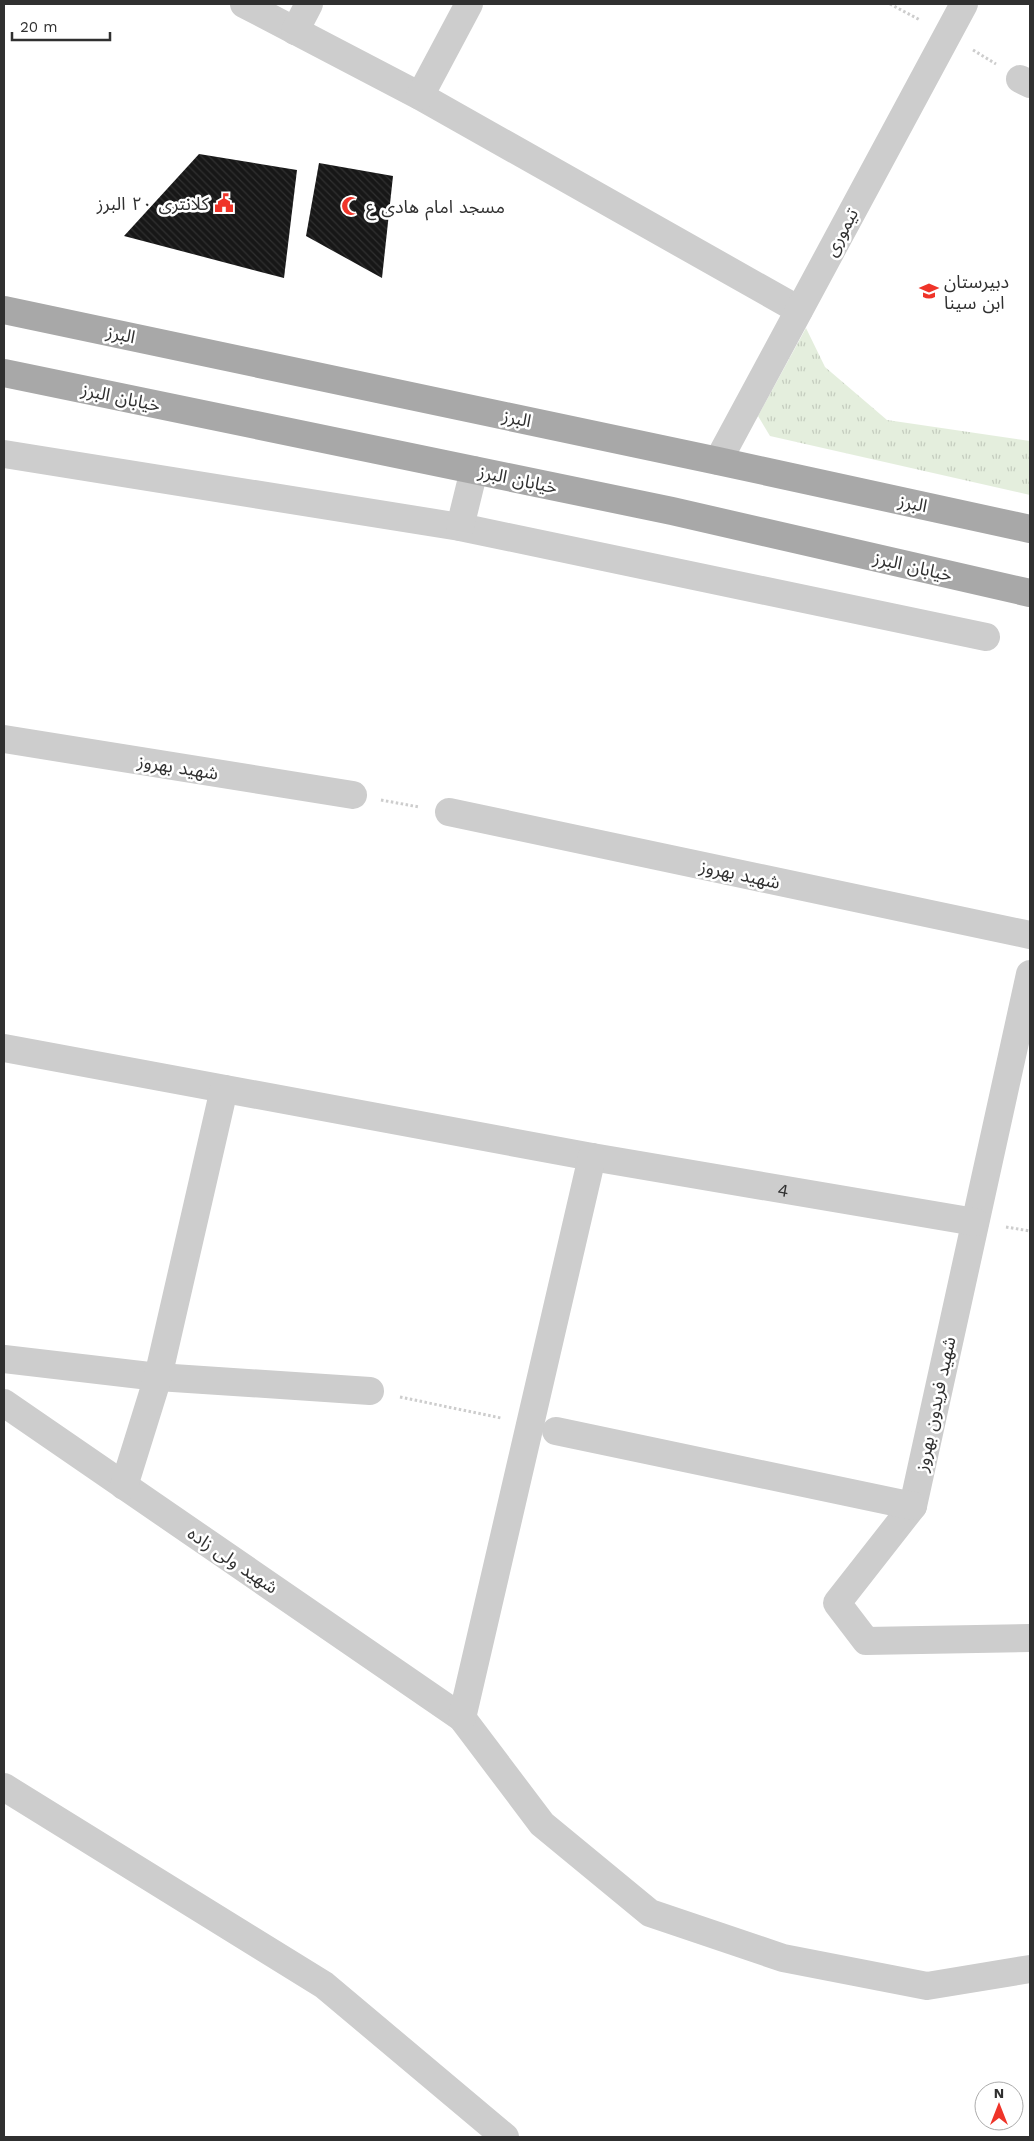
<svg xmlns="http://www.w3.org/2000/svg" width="1034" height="2141" viewBox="0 0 1034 2141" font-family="'Work Sans','Noto Sans Arabic',sans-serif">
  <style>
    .grass { fill: url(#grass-tufts) }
    .building { fill: url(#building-back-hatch) }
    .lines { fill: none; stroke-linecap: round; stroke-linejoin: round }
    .path { stroke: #cdcdcd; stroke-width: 3; stroke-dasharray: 2.5 2.5; stroke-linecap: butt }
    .minor { stroke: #cdcdcd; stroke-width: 28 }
    .major { stroke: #a8a8a8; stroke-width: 28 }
    .labels { text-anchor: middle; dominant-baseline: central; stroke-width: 5; stroke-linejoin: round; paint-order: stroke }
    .poi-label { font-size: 18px; fill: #303030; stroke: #fff; text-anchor: start }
    .street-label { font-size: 18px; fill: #303030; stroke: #fff }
  </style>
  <defs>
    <pattern id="grass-tufts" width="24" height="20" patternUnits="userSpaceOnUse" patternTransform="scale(1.25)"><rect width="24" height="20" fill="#e4eedd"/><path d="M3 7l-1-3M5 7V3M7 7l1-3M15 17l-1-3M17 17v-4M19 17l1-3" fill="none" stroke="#c4ccbe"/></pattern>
    <pattern id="building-back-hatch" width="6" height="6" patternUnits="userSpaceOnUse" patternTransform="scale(1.25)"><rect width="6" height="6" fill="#171717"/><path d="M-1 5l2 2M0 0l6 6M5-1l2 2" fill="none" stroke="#303030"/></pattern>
  </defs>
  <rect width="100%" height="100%" fill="#fff"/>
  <path class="grass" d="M806,328L825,367L887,420L1030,441V495L770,436L758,416Z"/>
  <g class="building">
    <path d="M199,154L297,170L284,278L124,236Z"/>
    <path d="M319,163L393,176L382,278L306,236Z"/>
  </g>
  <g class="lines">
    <g class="path">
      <path d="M890,4L920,20"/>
      <path d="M973,50L996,64"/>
      <path d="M381,800L419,807"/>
      <path d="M1006,1227L1030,1231"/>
      <path d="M400,1397L501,1418"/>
    </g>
    <g class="minor">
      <path d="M244,4L420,96L799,310"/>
      <path d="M295,31L309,4"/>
      <path d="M1020,79L1030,84"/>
      <path d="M420,96L469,4"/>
      <path d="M4,454L460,527L986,637"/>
      <path d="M718,461L964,4"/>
      <path d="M460,527L474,470"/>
      <path d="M4,739L353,795"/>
      <path d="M449,812L1030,935"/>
      <path d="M1030,974L913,1506L837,1603L866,1641L1030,1638"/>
      <path id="s1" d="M4,1048L592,1157L975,1222"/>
      <path d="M4,1359L158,1377L370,1391"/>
      <path d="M4,1403L462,1718L542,1824L650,1913L783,1958L927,1986L1030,1969"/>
      <path d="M556,1431L913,1506"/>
      <path d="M124,1486L158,1377L224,1089"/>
      <path d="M462,1718L592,1157"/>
      <path d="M4,1787L324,1985L505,2137"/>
    </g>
    <g class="major">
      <path d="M4,310L718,461L1030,529"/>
      <path d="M4,373L672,511L1030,593"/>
    </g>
  </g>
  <defs>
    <g id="civic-bare" transform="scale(1.5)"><path d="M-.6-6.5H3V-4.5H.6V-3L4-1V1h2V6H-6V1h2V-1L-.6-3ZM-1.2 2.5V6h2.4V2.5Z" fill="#ef3429" stroke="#fff" stroke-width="2.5" paint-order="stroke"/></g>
    <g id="mosque-bare" transform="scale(1.5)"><path d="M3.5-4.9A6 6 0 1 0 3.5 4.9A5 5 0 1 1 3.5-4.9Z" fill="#ef3429" stroke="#fff" stroke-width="2.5" paint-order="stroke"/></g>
    <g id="school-bare" transform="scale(1.5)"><path d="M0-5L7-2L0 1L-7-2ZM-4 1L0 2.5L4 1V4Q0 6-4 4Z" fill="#ef3429" stroke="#fff" stroke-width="2.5" paint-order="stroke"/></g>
  </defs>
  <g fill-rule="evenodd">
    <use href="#civic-bare" x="224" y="203"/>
    <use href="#mosque-bare" x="351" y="206"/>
    <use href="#school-bare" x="929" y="291"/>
  </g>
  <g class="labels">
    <g class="poi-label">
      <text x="209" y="203" text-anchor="end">کلانتری ۲۰ البرز</text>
      <text x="366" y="206">مسجد امام هادی ع</text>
      <text x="944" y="281">دبیرستان<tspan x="944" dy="21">ابن سینا</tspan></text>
    </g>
    <g class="street-label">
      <text transform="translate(841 232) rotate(-62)">تیموری</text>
      <text transform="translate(121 334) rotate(12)">البرز</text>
      <text transform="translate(121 397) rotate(12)">خیابان البرز</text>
      <text transform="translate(517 418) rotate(12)">البرز</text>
      <text transform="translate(518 479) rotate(12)">خیابان البرز</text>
      <text transform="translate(913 503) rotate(12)">البرز</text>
      <text transform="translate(913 566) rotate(13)">خیابان البرز</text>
      <text transform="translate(178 767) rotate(9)">شهید بهروز</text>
      <text transform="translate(740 874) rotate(12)">شهید بهروز</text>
      <text stroke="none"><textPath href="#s1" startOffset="792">4</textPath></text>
      <text transform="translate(935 1404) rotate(-78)">شهید فریدون بهروز</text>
      <text transform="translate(233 1560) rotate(34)">شهید ولی زاده</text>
    </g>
  </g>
  <rect width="1034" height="2141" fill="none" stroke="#303030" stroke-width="10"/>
  <g transform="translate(999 2106)"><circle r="24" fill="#ffffff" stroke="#acacac"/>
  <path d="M0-4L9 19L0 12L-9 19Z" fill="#ef3429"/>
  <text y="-8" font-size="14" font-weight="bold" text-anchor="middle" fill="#303030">N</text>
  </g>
  <path d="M12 32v8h98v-8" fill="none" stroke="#303030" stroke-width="2.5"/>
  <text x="20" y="32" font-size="15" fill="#303030" stroke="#ffffff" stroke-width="4" paint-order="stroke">20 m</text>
</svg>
